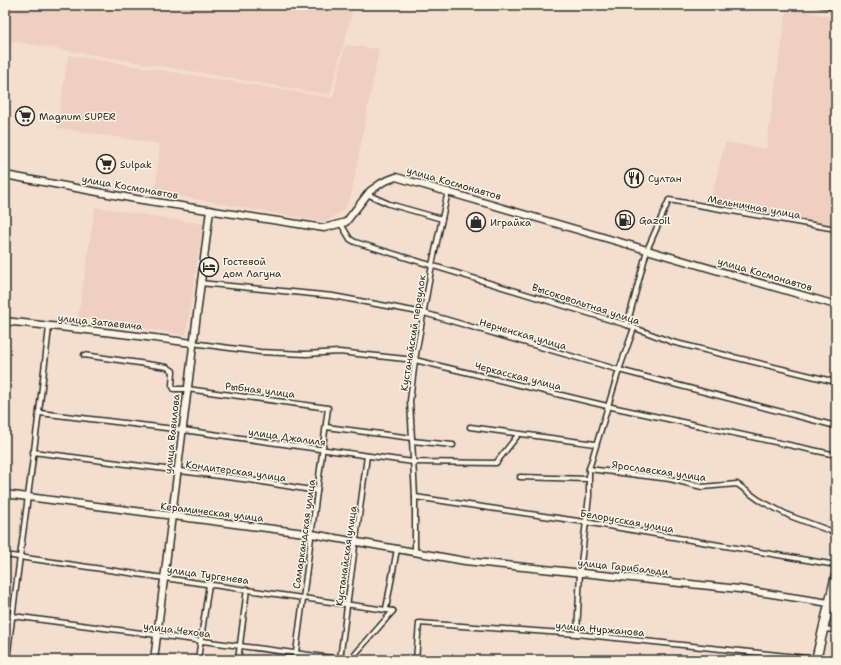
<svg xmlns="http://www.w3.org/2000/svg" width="841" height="665" viewBox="0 0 841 665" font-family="'Shantell Sans',sans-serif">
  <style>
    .built { fill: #efcfc0 }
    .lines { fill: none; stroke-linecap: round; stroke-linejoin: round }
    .street-casing { stroke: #2b2b2b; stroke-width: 7 }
    .secondary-casing { stroke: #2b2b2b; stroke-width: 9 }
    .highway-casing { stroke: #2b2b2b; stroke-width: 11 }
    .street { stroke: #fcf5e5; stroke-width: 4 }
    .secondary { stroke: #fcf5e5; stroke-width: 6 }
    .highway { stroke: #fcf5e5; stroke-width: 8 }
    .rail { stroke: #2b2b2b; stroke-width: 1 }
    .labels { text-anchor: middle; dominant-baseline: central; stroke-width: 3; stroke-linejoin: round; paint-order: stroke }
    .poi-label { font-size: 10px; fill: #2b2b2b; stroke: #fcf5e5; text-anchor: start }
    .street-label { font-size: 10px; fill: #2b2b2b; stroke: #fcf5e5 }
  </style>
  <rect width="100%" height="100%" fill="#f4dfcf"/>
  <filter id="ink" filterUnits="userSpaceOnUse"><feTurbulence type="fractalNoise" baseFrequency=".025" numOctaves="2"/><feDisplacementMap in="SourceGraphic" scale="8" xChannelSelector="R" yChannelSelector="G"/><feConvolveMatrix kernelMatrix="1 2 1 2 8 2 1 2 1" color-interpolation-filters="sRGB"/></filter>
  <g filter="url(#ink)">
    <g class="built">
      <path d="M5,5H354L330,95L5,40Z"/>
      <path d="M787,7L836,18V228L710,203L725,142L766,149Z"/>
      <path d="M345,45L379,49L351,196L343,211L325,222L155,192L160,144L57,128L68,55L333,98Z"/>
      <path d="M95,207L203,224L186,335L78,318Z"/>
    </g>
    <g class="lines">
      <g class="street-casing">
        <g id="street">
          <path d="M367,194L389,204L442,219"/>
          <path d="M341,224L350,239L355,242L627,325L672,342L836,382"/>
          <path d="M200,283L333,296L424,313L619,370L836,426"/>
          <path d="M627,325L647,250L669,200L836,229"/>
          <path d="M192,343L260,352L306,354L339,352L415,360L607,406L836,455"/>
          <path d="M84,355L167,367L173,371L172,385L174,389H187L328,408L295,660"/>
          <path d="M40,413L183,430L413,462L496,463L518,435"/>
          <path d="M326,427L412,438"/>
          <path d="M470,427L595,444"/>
          <path d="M412,441L453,445"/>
          <path d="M33,452L250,480L317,491"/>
          <path d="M589,469L670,479L702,487L737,484L759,500L790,516L836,533"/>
          <path d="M520,477L587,479"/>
          <path d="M415,497L585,522L836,565"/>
          <path d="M415,551V497L410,401L415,360L432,265L448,191"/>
          <path d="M5,555L393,611"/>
          <path d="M386,609L397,549"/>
          <path d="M5,615L347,660"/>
          <path d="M823,629L836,630"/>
          <path d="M577,634L580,572L589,496V469L619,370L634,328"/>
          <path d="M198,659L209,584"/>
          <path d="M340,659L367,456"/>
          <path d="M7,660C20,549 37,438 49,327"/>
          <path d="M238,660L247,589"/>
          <path d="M350,660L393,611"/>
          <path d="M416,660L419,623L577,634L816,659"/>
        </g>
      </g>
      <g class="secondary-casing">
        <g id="secondary">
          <path d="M5,175L136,199L324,228L346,222L370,191L383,182L396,177L836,305"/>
          <path d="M5,321C68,328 130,334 192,343"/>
          <path d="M5,494L312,534L465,561L739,589L829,603"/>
          <path d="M154,660L210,210"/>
        </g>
      </g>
      <g class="highway-casing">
        <path id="highway" d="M816,660L836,575"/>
      </g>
      <use href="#street" class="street"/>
      <use href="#secondary" class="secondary"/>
      <use href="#highway" class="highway"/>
      <g class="rail">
        <path d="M807,5L836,11"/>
        <path d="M320,10L328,5"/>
      </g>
    </g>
  </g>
  <defs>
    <g id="supermarket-ring" transform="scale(1)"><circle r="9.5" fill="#fcf5e5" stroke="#2b2b2b" stroke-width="1.5"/><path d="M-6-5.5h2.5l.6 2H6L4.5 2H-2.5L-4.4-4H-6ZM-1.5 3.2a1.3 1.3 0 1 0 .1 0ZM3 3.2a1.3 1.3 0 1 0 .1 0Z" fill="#2b2b2b"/></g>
    <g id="restaurant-ring" transform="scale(1)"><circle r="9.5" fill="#fcf5e5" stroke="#2b2b2b" stroke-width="1.5"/><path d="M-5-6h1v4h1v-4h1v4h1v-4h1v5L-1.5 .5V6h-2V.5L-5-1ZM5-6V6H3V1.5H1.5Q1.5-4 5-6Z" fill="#2b2b2b"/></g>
    <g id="fuel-ring" transform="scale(1)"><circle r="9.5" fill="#fcf5e5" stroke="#2b2b2b" stroke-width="1.5"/><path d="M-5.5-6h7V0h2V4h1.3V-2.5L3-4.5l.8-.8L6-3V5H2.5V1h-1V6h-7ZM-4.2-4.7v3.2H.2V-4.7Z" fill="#2b2b2b"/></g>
    <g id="shop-ring" transform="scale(1)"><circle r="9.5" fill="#fcf5e5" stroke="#2b2b2b" stroke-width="1.5"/><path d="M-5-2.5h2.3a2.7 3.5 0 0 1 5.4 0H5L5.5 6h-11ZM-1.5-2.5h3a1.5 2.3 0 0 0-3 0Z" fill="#2b2b2b"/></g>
    <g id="hotel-ring" transform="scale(1)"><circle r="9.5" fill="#fcf5e5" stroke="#2b2b2b" stroke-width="1.5"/><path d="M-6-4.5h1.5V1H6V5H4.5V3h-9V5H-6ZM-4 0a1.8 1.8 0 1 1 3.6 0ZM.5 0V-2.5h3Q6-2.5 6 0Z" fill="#2b2b2b"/></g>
  </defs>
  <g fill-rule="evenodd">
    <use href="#supermarket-ring" x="25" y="116"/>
    <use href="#supermarket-ring" x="106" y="164"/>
    <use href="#restaurant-ring" x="634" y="178"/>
    <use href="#fuel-ring" x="625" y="220"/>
    <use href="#shop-ring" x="476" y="222"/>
    <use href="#hotel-ring" x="209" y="267"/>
  </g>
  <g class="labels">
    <g class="poi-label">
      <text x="39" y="116">Magnum SUPER</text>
      <text x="120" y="164">Sulpak</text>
      <text x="648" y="178">Султан</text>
      <text x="639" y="220">Gazoil</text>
      <text x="490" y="222">Играйка</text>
      <text x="223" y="261">Гостевой<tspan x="223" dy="12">дом Лагуна</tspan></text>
    </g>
    <g class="street-label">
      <text transform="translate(454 183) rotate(16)">улица Космонавтов</text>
      <text transform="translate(130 187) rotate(10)">улица Космонавтов</text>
      <text transform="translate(754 207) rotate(10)">Мельничная улица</text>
      <text transform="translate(765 274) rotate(16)">улица Космонавтов</text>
      <text transform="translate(586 304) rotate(18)">Высоковольтная улица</text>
      <text transform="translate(100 322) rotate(6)">улица Затаевича</text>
      <text transform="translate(413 333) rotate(-81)">Кустанайский переулок</text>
      <text transform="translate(523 334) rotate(16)">Нерченская улица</text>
      <text transform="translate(518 376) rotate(14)">Черкасская улица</text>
      <text transform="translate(260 390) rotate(7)">Рыбная улица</text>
      <text transform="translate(172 434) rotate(-84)">улица Вавилова</text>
      <text transform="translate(287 437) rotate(8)">улица Джалиля</text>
      <text transform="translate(236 471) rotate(8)">Кондитерская улица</text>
      <text transform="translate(659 471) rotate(8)">Ярославская улица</text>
      <text transform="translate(212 512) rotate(7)">Керамическая улица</text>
      <text transform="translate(627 521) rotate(10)">Белорусская улица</text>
      <text transform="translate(304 534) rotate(-82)">Самаркандская улица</text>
      <text transform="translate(346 556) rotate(-82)">Кустанайская улица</text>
      <text transform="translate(623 567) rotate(6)">улица Гарибальди</text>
      <text transform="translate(208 575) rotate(8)">улица Тургенева</text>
      <text transform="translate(600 629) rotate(5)">улица Нуржанова</text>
      <text transform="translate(177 630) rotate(7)">улица Чехова</text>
    </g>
  </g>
  <rect width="841" height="665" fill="none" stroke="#fcf5e5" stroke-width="20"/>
  <rect x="10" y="10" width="821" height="645" fill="none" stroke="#2b2b2b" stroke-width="1.5" filter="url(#ink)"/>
</svg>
